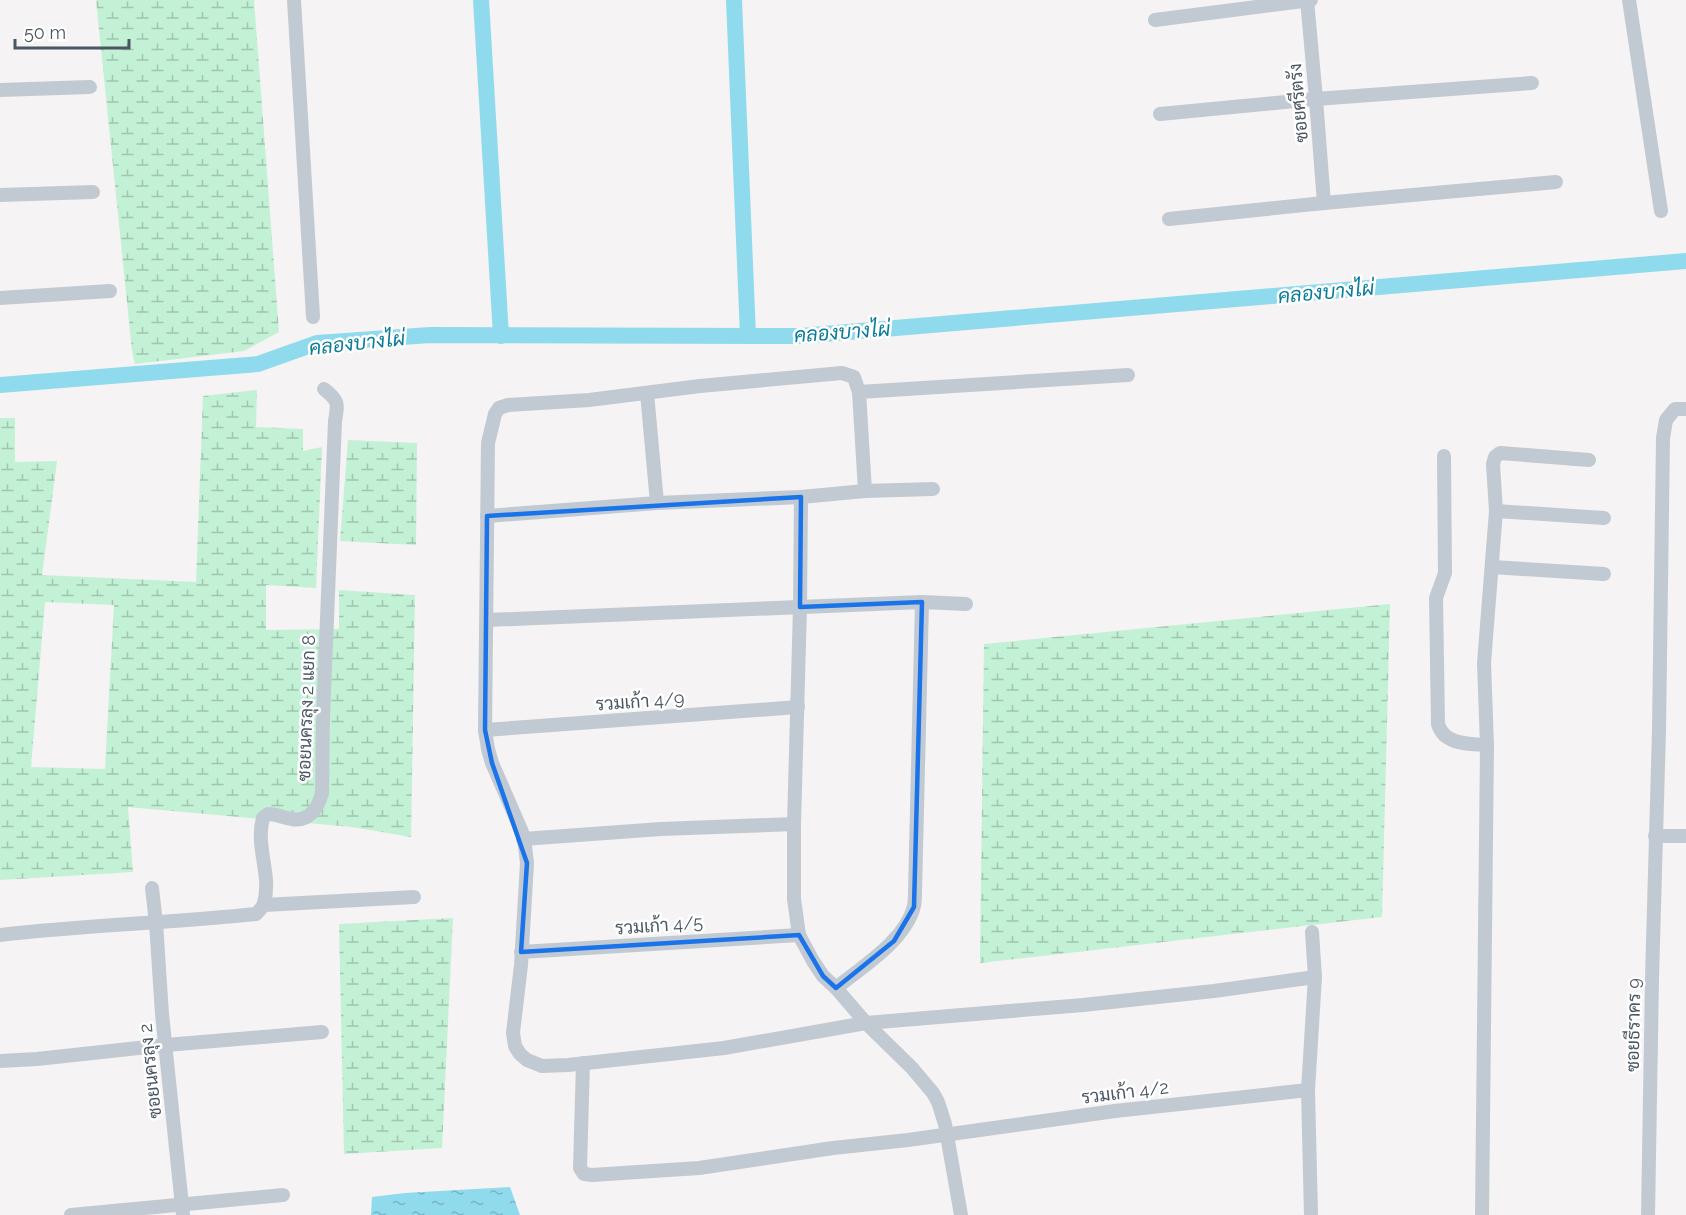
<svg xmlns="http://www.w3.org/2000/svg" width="1686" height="1215" viewBox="0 0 1686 1215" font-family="Raleway,Sarabun,sans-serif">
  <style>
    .wetland { fill: url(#wetland-marsh); fill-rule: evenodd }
    .water { fill: url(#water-ripples) }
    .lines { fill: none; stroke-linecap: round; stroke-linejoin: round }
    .canal { stroke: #90daee; stroke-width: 16 }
    .minor { stroke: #c1cad2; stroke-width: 14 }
    .marked { fill: none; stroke: #1a73e8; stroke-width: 4.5; stroke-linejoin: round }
    .labels { text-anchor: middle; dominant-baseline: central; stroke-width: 5; stroke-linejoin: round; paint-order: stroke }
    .street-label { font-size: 18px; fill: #4a5661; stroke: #fff }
    .water-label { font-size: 20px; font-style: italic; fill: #0c7c9b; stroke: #fff }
  </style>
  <defs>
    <pattern id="wetland-marsh" width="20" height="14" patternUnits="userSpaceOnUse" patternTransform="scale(1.5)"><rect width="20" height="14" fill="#c3f1d5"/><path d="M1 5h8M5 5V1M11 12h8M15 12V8" fill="none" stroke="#a0c6b0"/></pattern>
    <pattern id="water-ripples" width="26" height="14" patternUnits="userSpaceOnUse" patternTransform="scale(1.5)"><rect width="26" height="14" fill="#90daee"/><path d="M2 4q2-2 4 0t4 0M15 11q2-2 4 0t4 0" fill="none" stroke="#78b4c4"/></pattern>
  </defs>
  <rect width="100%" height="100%" fill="#f5f3f3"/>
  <g class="wetland">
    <path d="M96,0H254L279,332L244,351L135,364L132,351Z"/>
    <path d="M257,390L256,427L303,429V451L322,447L316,588L266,585V630L339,629V590L415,595L411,837L352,827L128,807L133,872L0,880V418H15V462L57,461L42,575L196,582L203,396ZM45,602L114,605L105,769L31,767Z"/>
    <path d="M348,440L417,443L416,545L340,541Z"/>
    <path d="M1390,604L1382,917L980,963L984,644Z"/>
    <path d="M453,918L442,1148L344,1154L339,924Z"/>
  </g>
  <path class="water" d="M510,1187L520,1215H371L372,1197L405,1193Z"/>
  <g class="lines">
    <g class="canal">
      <path d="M481,0L501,336"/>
      <path d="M734,0L748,336"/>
      <path d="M0,385L258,364L317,343L430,335L801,336L1686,261"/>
    </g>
    <g class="minor">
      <path d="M294,0L313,317"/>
      <path d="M1307,0L1316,99L1324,203"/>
      <path d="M1629,0L1661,211"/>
      <path d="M1155,20L1311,0"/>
      <path d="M0,90L90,87"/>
      <path d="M1160,114L1316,99L1532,83"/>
      <path d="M0,195L93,192"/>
      <path d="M1169,219L1324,203L1556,182"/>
      <path d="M0,298L110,291"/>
      <path d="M859,392L854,377L842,373L700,386L589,400L508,405L499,408L495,414L488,443L485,730L488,749L492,763L522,832L525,846L527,863L521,965L513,1033L515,1046L520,1054L527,1060L542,1066L568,1065L724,1048L866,1023L1083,1005L1214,991L1315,977"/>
      <path d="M647,393L657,503"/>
      <path d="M1444,456L1445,573L1436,598L1438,724C1444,745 1469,744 1487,745"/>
      <path d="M865,491L859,392L1128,375"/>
      <path d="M801,497L800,607L794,824V899L799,935L813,961L823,976L836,988L866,1023L912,1068L933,1093L938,1102L945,1124L961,1215"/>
      <path d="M1496,511L1604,518"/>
      <path d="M487,516L657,503L801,497L865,491L933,489"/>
      <path d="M1492,567L1604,574"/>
      <path d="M487,620L922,602L966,604"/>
      <path d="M485,730L798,707"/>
      <path d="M1655,836H1686"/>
      <path d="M523,839L661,829L794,824"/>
      <path d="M152,888L156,923L162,1014L183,1215"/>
      <path d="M264,905L414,897"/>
      <path d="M0,935C85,925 171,923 256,914C259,911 263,907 264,903C272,875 255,847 263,818L268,814C277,814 283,818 292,819C309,822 318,808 322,793L323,718L335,421C338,403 339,401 324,389"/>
      <path d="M521,952L799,935"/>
      <path d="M836,988C862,967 906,940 914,906C915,901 915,896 915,892L922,602"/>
      <path d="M0,1061L37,1059L166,1045L322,1032"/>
      <path d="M583,1063L580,1168L584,1174L592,1175L699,1168L833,1148L908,1140L1115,1111L1308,1090"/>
      <path d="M71,1215L283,1195"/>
      <path d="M1311,1215L1308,1090L1315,977L1312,932"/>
      <path d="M1482,1215L1487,745L1484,663L1496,511L1493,464L1495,457L1500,453L1589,460"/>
      <path d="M1648,1215L1652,979L1659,730L1663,438L1666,420L1675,409H1686"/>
    </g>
  </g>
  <path class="marked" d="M801,497L800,607L922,602L914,907L894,941L836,988L823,976L799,935L521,952L527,863L492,763L485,730L487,516Z"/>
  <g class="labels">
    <g class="street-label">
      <text transform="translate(1298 103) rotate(-95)">ซอยศรีตรัง</text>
      <text transform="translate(640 701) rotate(-4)">รวมเก้า 4/9</text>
      <text transform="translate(306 708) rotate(-88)">ซอยนครลุง 2 แยก 8</text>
      <text transform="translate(659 925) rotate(-4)">รวมเก้า 4/5</text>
      <text transform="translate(1633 1025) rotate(-89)">ซอยธีราคร 9</text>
      <text transform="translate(150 1071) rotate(-96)">ซอยนครลุง 2</text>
      <text transform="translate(1125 1092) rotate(-7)">รวมเก้า 4/2</text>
    </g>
    <g class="water-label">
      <text transform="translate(1326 292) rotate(-5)">คลองบางไผ่</text>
      <text transform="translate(842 332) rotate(-4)">คลองบางไผ่</text>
      <text transform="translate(357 343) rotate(-6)">คลองบางไผ่</text>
    </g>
  </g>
  <path d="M15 39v9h114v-9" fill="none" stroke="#4a5661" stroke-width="3"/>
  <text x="24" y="39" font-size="18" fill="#4a5661" stroke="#ffffff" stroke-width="4.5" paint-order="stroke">50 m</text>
</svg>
